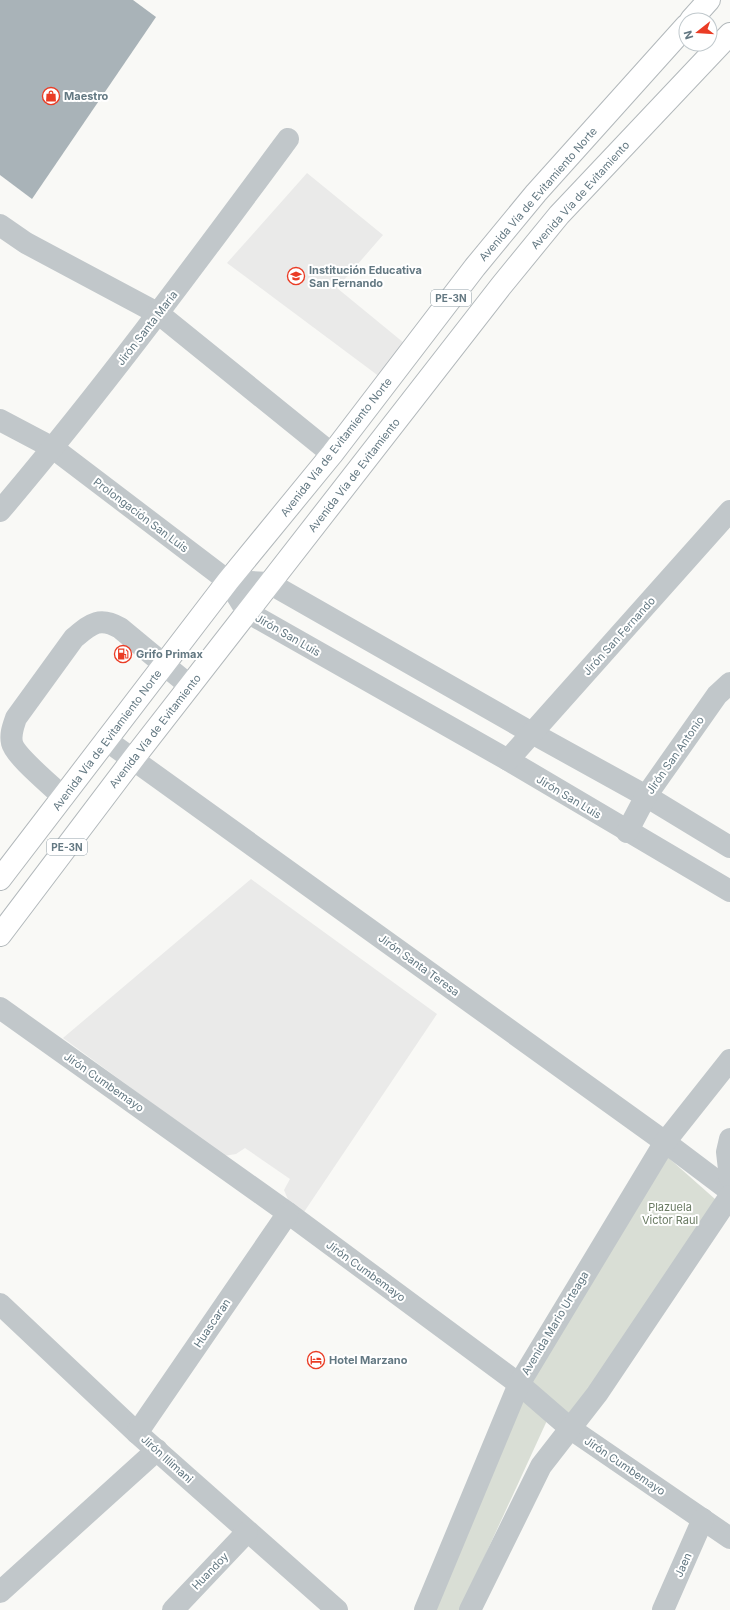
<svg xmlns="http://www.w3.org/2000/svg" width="730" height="1610" viewBox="0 0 730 1610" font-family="Inter,sans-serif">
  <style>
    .built { fill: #eaeae9 }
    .green { fill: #d9ded5 }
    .building { fill: #a9b3b8 }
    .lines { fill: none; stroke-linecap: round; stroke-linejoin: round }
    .highway-casing { stroke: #b2b8bb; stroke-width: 24 }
    .minor { stroke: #c1c7ca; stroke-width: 22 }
    .highway { stroke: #fff; stroke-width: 22 }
    .labels { text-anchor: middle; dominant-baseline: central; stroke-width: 4; stroke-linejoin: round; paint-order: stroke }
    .shield { fill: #fff; stroke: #92a0a8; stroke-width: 1 }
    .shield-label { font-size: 10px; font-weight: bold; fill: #637882 }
    .poi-label { font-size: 11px; font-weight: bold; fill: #637882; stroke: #fff; text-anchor: start }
    .street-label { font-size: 11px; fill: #637882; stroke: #fff }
    .park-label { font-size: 11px; fill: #697a62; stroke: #fff }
  </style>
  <rect width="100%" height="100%" fill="#f9f9f6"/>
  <g class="built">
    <path d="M307,173L383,235L337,288L415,352L388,383L227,263Z"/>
    <path d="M251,879L437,1014L304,1212L289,1202L284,1190L290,1179L245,1148L236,1154L224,1156L63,1038Z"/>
  </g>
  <g class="green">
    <path d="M663,1153L724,1207L570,1415L519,1370Z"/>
    <path d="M520,1397L550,1414L460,1610H433Z"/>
  </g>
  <path class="building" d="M0,0H133L156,17L32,199L0,175Z"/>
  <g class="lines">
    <g class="highway-casing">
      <g id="highway">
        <path d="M691,20L709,0"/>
        <path d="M0,879L228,581L332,454L475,267L536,193L686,26"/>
        <path d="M0,935L133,759L501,286L559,215L730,34"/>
      </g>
    </g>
    <g class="minor">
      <path d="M0,225L26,243L159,314L332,454"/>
      <path d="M0,420L53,448L228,581L247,612L508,760L730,891"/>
      <path d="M0,511C101,392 194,266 288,139"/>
      <path d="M228,581L269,583L532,733L646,796L730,847"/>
      <path d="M106,740L665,1142L730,1191"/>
      <path d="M508,760L730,511"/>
      <path d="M63,797C52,786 15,756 12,743C10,734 13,727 16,718L74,638C91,624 99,616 120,628L190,686"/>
      <path d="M627,832L646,796L717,695L730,683"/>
      <path d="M0,1008L288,1213L519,1384L571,1429L730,1538"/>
      <path d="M730,1139L727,1152L730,1178"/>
      <path d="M0,1304L137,1433L337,1610"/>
      <path d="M137,1433L288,1213"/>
      <path d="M0,1592L157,1450"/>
      <path d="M173,1610L247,1532"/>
      <path d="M425,1610L519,1384L665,1142L730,1060"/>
      <path d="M470,1610L541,1466L597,1394L730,1196"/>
      <path d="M663,1610L703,1519"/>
    </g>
    <use href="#highway" class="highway"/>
  </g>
  <defs>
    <g id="shop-ring" transform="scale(0.9)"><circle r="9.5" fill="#fff" stroke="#ea3c25" stroke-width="1.5"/><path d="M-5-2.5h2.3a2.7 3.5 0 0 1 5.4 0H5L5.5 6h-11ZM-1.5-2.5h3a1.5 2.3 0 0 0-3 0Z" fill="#ea3c25"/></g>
    <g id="school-ring" transform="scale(0.9)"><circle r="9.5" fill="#fff" stroke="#ea3c25" stroke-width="1.5"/><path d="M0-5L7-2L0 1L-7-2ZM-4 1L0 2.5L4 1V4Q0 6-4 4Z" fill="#ea3c25"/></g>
    <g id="fuel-ring" transform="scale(0.9)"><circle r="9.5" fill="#fff" stroke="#ea3c25" stroke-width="1.5"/><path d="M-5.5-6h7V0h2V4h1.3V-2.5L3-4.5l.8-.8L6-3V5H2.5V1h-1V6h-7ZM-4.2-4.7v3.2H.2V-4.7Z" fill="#ea3c25"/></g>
    <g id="hotel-ring" transform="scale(0.9)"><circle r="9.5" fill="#fff" stroke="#ea3c25" stroke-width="1.5"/><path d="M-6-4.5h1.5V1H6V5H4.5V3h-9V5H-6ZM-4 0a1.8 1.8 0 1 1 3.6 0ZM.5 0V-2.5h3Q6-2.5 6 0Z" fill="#ea3c25"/></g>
  </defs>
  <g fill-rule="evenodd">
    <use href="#shop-ring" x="51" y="96"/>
    <use href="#school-ring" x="296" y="276"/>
    <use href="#fuel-ring" x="123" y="654"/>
    <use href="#hotel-ring" x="316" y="1360"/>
  </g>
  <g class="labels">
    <g class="shield">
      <rect x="431" y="290" width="40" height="16" rx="3"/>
      <rect x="47" y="839" width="40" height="16" rx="3"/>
    </g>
    <g class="shield-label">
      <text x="451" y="298">PE-3N</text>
      <text x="67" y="847">PE-3N</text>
    </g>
    <g class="poi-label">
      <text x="64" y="96">Maestro</text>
      <text x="309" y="270">Institución Educativa<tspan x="309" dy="13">San Fernando</tspan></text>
      <text x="136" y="654">Grifo Primax</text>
      <text x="329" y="1360">Hotel Marzano</text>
    </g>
    <g class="street-label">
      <text transform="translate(538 194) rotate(-49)">Avenida Vía de Evitamiento Norte</text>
      <text transform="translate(580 195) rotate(-48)">Avenida Vía de Evitamiento</text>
      <text transform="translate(147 328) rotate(-52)">Jirón Santa María</text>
      <text transform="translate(336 447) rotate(-52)">Avenida Vía de Evitamiento Norte</text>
      <text transform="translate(354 475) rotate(-52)">Avenida Vía de Evitamiento</text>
      <text transform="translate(141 515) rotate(37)">Prolongación San Luis</text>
      <text transform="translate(288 635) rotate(30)">Jirón San Luis</text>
      <text transform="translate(619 636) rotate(-48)">Jirón San Fernando</text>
      <text transform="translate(155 731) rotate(-52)">Avenida Vía de Evitamiento</text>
      <text transform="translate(107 740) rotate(-53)">Avenida Vía de Evitamiento Norte</text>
      <text transform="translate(675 755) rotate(-55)">Jirón San Antonio</text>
      <text transform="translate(569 797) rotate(31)">Jirón San Luis</text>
      <text transform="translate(419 965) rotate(36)">Jirón Santa Teresa</text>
      <text transform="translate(104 1082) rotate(35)">Jirón Cumbemayo</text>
      <text transform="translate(366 1271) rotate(36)">Jirón Cumbemayo</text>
      <text transform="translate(212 1323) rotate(-56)">Huascaran</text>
      <text transform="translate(555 1323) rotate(-59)">Avenida Mario Urteaga</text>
      <text transform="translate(167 1459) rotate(42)">Jirón Illimani</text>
      <text transform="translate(625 1466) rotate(34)">Jirón Cumbemayo</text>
      <text transform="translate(683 1565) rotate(-66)">Jaen</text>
      <text transform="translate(210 1571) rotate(-46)">Huandoy</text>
    </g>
    <g class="park-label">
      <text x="670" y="1207">Plazuela<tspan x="670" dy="13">Victor Raul</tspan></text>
    </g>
  </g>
  <g transform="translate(698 32) rotate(253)"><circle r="19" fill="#ffffff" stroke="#c1c9cd"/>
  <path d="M0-3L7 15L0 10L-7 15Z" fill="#ea3c25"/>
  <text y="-6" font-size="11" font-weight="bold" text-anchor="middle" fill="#637882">N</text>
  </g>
</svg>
